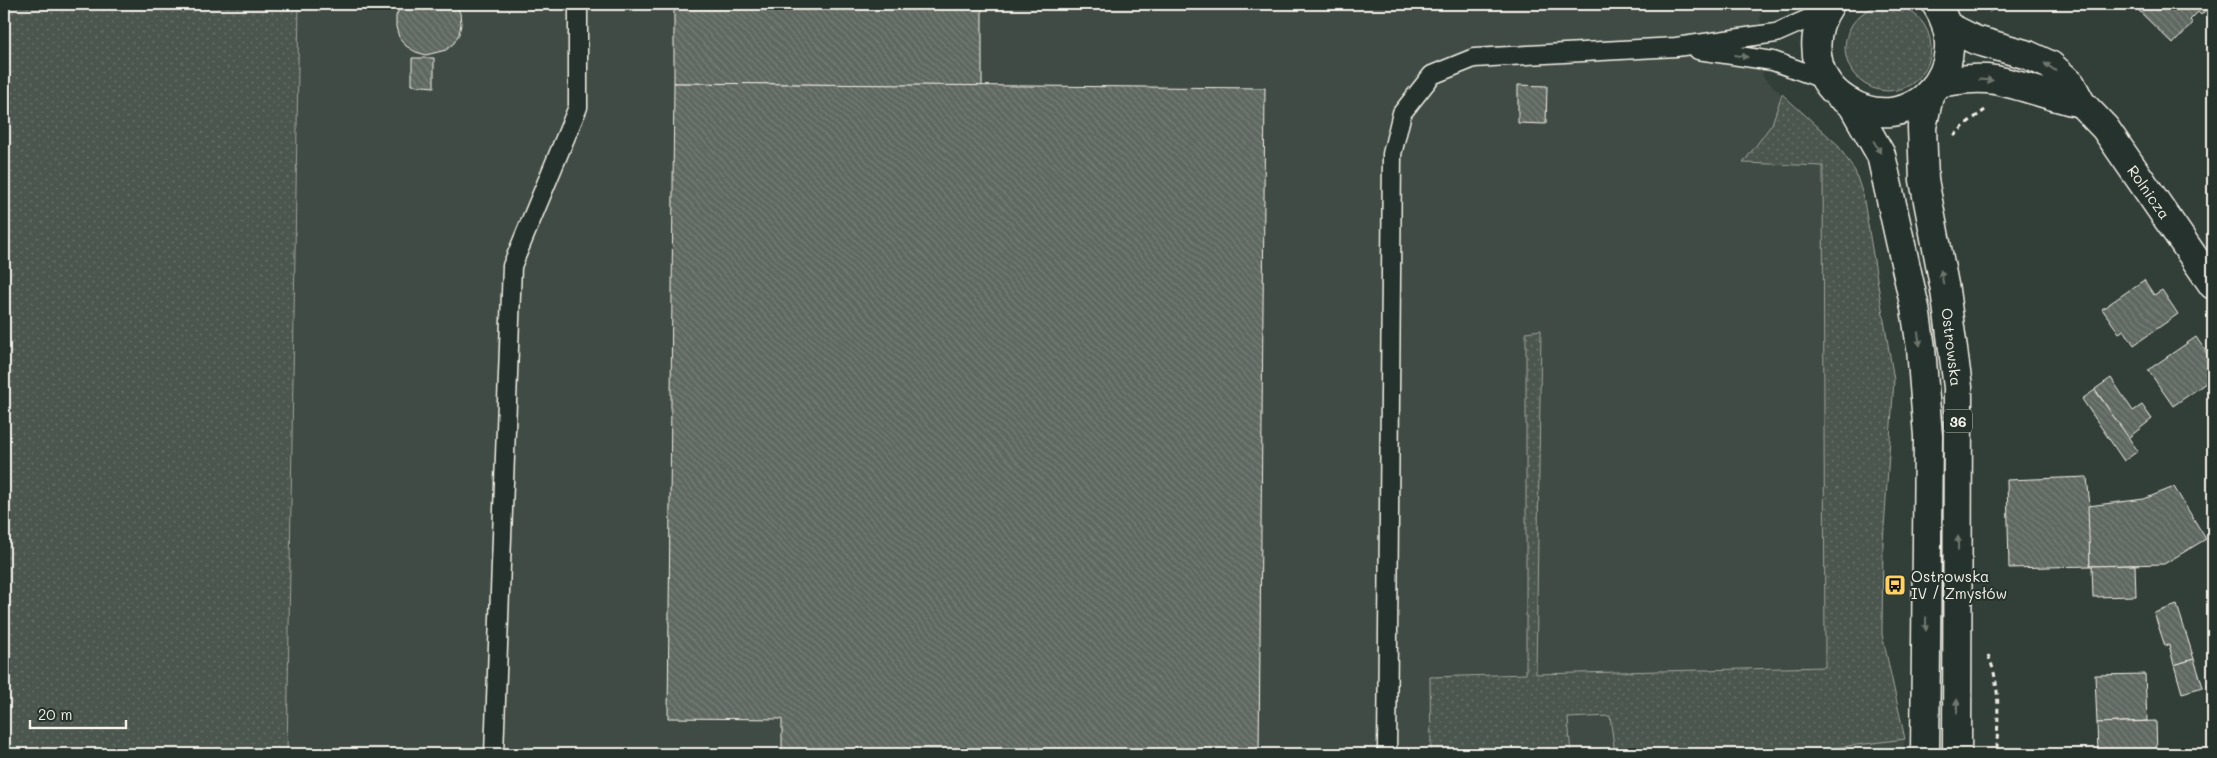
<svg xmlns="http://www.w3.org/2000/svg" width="2217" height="758" viewBox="0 0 2217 758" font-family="Mali,sans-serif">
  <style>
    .built { fill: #404b44 }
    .grass { fill: url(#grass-dots); stroke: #a0a49c }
    .water { fill: #727972; stroke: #a6a9a1 }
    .building { fill: url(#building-back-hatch); stroke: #f4f1e8 }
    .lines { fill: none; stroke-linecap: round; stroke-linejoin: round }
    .lane-casing { stroke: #f4f1e8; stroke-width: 21 }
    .street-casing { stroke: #f4f1e8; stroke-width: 31 }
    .primary-casing { stroke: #f4f1e8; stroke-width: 31 }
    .path { stroke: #f4f1e8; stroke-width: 3; stroke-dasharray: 5 4; stroke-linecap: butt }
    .lane { stroke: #26332d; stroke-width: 18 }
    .street { stroke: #26332d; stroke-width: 28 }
    .primary { stroke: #26332d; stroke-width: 28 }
    .oneway { fill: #6e766e }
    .labels { text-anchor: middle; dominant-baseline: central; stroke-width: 4; stroke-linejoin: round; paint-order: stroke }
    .shield { fill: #26332d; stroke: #b6b8b0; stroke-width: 1 }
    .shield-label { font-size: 14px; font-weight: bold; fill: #f4f1e8 }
    .street-label { font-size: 15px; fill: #f4f1e8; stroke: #26332d }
    .poi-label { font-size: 15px; fill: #f4f1e8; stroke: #26332d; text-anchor: start }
  </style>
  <defs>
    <pattern id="grass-dots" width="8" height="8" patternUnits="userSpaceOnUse" patternTransform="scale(1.25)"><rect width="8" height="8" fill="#4c564f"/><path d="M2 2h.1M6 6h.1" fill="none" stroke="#666f68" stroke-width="1.8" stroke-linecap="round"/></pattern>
    <pattern id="building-back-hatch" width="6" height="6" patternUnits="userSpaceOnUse" patternTransform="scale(1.25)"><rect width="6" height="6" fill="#5f6861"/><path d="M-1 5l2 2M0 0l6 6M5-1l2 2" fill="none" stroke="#777e78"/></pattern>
  </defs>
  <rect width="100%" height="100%" fill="#323e38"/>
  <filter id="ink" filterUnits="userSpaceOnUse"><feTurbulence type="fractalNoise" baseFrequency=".02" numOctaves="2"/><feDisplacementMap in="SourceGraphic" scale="10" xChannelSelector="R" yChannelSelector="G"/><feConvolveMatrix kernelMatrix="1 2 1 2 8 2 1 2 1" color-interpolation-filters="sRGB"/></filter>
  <g filter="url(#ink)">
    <path class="built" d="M299,4H1760L1763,77L1837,144L1855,171L1863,195L1894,380L1883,543L1882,634L1905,739L1903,754H287Z"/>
    <g class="grass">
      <path d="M4,4H299L287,754H4Z"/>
      <circle cx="1888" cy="48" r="43"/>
      <path d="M1782,94L1837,144L1855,171L1863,195L1894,380L1883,543L1882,634L1905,739L1785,754H1615L1610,716L1568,718L1571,754H1431L1430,677L1526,674V332L1541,330L1536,674L1825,667L1823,166L1743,163L1772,124Z"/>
    </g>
    <path class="water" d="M608,751L712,753V754H608Z"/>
    <g class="building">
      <path d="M402,4H455L460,13L461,24L459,34L454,43L446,50L426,55L416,52L406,46L399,37L396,27V16Z"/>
      <path d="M674,4H982V86L674,83Z"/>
      <path d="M2140,4H2212L2201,15L2198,12L2190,20L2193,23L2173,44L2136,8Z"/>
      <path d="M412,58H434V87L412,85Z"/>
      <path d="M674,83L1265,88L1259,754H782V719L668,718Z"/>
      <path d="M1518,85L1547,86L1546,124L1518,123Z"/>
      <path d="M2144,280L2154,295L2162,290L2178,314L2134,345L2124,330L2119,333L2102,309Z"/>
      <path d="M2196,337L2213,362V378L2173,406L2148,370Z"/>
      <path d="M2111,378L2133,411L2142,405L2152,419L2128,438L2095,389Z"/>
      <path d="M2095,390L2138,451L2124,461L2082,399Z"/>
      <path d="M2213,424V436L2208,428Z"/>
      <path d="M2087,477L2090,506V566L2009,568L2007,480Z"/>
      <path d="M2174,487L2206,539L2164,564L2090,566L2088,506L2144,499Z"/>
      <path d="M2135,565L2136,596L2093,597L2092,566Z"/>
      <path d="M2177,605L2194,659L2174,665L2169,645L2165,646L2154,613Z"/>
      <path d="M2194,659L2203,687L2182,693L2174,665Z"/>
      <path d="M2145,674L2147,721L2097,723L2095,675Z"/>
      <path d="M2156,721L2157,754H2098L2097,723Z"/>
    </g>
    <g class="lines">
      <g class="lane-casing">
        <g id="lane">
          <path d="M1698,50L1773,61L1826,80"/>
          <path d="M494,754L512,266L578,107V4"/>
          <path d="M1387,754L1392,154L1402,113L1432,75L1474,58L1676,47L1776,33L1824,12"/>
        </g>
      </g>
      <g class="street-casing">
        <g id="street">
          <path d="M1947,26L1975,40L2028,55L2050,65L2071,84L2081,103L2105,128L2213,285"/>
          <path d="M1938,83C1957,80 1976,77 1995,80C2025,86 2052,97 2081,103"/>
        </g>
      </g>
      <g class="primary-casing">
        <g id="primary">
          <path d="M1830,4C1817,23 1813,43 1819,65C1823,80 1834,93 1847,101C1911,141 1978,67 1936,4"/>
          <path d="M1930,92L1922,127L1924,180L1945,290L1958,387L1957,754"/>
          <path d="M1852,104L1881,155L1915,308L1921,348L1928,436L1925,754"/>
        </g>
      </g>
      <g class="path">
        <path d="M1985,4L1990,12"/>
        <path d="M1954,136L1967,123L1985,110"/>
        <path d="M1988,655C2002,686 1997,721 1997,754"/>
      </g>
      <use href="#lane" class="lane"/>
      <use href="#street" class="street"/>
      <use href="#primary" class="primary"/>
    </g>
    <defs><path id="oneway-solid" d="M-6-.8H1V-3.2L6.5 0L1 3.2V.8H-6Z" transform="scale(1.25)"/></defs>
    <g class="oneway">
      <use href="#oneway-solid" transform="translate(1741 56) rotate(8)"/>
      <use href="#oneway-solid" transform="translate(2050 67) rotate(-146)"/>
      <use href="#oneway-solid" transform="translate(1986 80) rotate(3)"/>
      <use href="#oneway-solid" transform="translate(1877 147) rotate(60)"/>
      <use href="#oneway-solid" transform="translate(1942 277) rotate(-101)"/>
      <use href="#oneway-solid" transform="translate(1919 339) rotate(81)"/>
      <use href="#oneway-solid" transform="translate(1958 543) rotate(-90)"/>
      <use href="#oneway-solid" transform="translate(1926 624) rotate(91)"/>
      <use href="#oneway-solid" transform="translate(1957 706) rotate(-90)"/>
    </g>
  </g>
  <defs>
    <g id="bus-square" transform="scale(1.125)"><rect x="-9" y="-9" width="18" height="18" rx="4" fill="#ffd166" stroke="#26332d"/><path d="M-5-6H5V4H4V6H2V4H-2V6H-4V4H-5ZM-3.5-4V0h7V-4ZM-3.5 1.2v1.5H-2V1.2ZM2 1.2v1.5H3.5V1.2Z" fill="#111"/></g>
  </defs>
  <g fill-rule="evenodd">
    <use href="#bus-square" x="1895" y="585"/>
  </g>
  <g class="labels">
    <rect class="shield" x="1944" y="409.5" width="28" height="23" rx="4"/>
    <g class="shield-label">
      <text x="1958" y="421">36</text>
    </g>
    <g class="street-label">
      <text transform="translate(2149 192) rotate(55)">Rolnicza</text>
      <text transform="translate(1952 347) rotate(83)">Ostrowska</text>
    </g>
    <g class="poi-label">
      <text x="1911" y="576">Ostrowska<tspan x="1911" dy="17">IV / Zmysłów</tspan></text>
    </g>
  </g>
  <rect width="2217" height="758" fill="none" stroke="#26332d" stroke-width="20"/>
  <rect x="10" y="10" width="2197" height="738" fill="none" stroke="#f4f1e8" stroke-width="2" filter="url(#ink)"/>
  <path d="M30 720v8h96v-8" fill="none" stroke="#f4f1e8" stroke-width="2.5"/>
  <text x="38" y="720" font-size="15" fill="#f4f1e8" stroke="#26332d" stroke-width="4" paint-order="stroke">20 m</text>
</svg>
